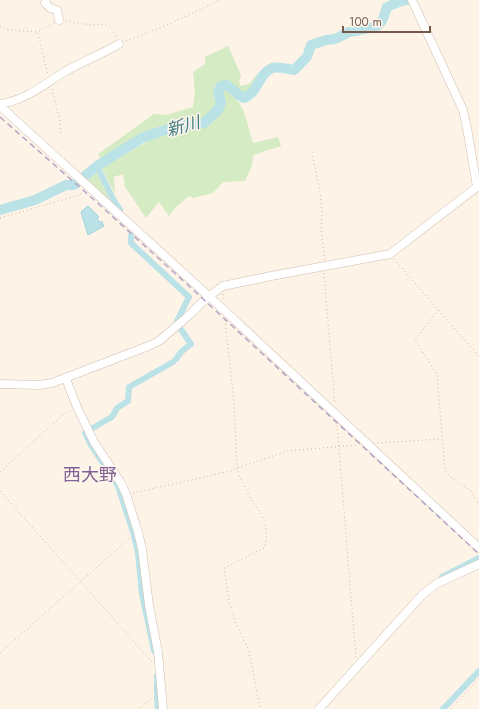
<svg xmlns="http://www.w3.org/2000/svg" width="479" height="709" viewBox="0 0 479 709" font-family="Jost,'Noto Sans JP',sans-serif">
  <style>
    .green { fill: #d5ebc4 }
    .water { fill: #bae2e7; stroke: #a0d2d9 }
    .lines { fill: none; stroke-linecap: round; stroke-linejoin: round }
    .canal { stroke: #bae2e7; stroke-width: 6 }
    .river { stroke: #bae2e7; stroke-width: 10 }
    .minor-casing { stroke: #d1bdaf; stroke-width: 9 }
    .path { stroke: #d8b4a0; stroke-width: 1; stroke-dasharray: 1 3; stroke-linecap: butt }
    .minor { stroke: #fff; stroke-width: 8 }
    .rail { stroke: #b6a4c7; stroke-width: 1.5; stroke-dasharray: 6 4; stroke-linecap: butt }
    .labels { text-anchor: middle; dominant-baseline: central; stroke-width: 3; stroke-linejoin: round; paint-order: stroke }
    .water-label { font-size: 17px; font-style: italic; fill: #407b83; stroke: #fff7ed }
    .quarter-label { font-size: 18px; fill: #816293; stroke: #fff7ed }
  </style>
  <rect width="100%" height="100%" fill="#fdf3e7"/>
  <g class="green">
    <path d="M228,46L241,75L239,82L241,86L249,84L258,73L259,78L251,91L244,94L226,83L219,86L216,91L219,104C201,131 177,120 153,131C135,139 119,150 102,160L98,154L154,114L166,115L193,107L195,90L193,72L205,64V57Z"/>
    <path d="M224,89C244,98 247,124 253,143L278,137L281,146L253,155L252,166L245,181L223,182L213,193L193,198L189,196L176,207L169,216L159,202L146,218L125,187L123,174L114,177L115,194L102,168L148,141L165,134L206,126L220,113L224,107V98L221,93Z"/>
    <path d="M96,171L112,204L87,179Z"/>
  </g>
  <path class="water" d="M88,206L99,217L97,219L100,222H103L102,223L104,226L88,235L81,212Z"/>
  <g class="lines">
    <g class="canal">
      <path d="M97,166L114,201L120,210"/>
      <path d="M131,236V243L189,297L177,321V323"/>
      <path d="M176,359L181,352L191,344L180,328"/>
      <path d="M91,429L112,417L117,408L128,401L129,387L173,362"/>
      <path d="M85,433L91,445L118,486L133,532"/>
      <path d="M134,536L138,553L142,594L154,651"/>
      <path d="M442,577L479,558"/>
      <path d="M157,676V693"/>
      <path d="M157,697L158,709"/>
      <path d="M443,709L479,671"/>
    </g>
    <path class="river" d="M0,210L35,200L66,185H74L97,166L142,138L159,132L178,126L204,123L218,110L221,103L218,92L221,86L227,85L239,95L244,98C259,92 258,74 272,68C278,66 287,69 294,70L307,57L311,45L326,40L335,39L349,32L375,27C384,23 384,14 387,7L399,2L407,0"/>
    <g class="minor-casing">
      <g id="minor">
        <path d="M46,0L45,3L50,8L57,10L59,20"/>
        <path d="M412,0L463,110L467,128L477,187"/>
        <path d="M0,104C27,100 44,84 66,71C84,61 102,54 119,44"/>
        <path d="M0,106L224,310L479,548"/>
        <path d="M66,379L77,407L94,442L121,483L126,494L138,532L142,549L149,605L158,652L163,709"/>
        <path d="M0,384L39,385L52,383L151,345L159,341L187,317L209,296L223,286L271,276L390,254L477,187H479"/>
        <path d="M319,709L422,595L436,584L479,564"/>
      </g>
    </g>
    <g class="path">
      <path d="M66,21L91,25L107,24L111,27L117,38"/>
      <path d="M0,26L10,30L38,32L54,23"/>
      <path d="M38,33L48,75"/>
      <path d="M126,41L172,23L220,0"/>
      <path d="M52,89L60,121L61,136"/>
      <path d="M312,152L320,192L322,215L321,230L325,260"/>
      <path d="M0,218L79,195L83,192"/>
      <path d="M394,259L479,356"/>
      <path d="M324,273L335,404"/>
      <path d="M223,294L224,301"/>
      <path d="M438,310L415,340L437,374L445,470L450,477L470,490L479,504"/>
      <path d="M225,320L234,402L237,468C240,479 246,489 251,499C253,504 257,508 260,512C266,521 269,538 264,548L224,568L229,601L235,621L249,651L260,709"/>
      <path d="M337,425L356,657"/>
      <path d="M378,443L441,439"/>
      <path d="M0,472L65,413L71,410"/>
      <path d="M0,491L152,662"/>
      <path d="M133,493L209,476C217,473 232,472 237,468L288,451L357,445"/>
      <path d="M0,653L132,536"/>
      <path d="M139,709L155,696"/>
      <path d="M451,709L479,678"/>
    </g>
    <use href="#minor" class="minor"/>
    <path class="rail" d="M0,117L92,198L189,286L479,554"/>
  </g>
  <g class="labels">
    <g class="water-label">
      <text transform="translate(183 126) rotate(-15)">新川</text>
    </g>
    <g class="quarter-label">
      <text x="90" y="475">西大野</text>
    </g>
  </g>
  <path d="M343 26v6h87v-6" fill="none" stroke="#77594a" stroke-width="2"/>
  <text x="349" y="26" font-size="12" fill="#77594a" stroke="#fff7ed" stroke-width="3" paint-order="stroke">100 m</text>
</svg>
